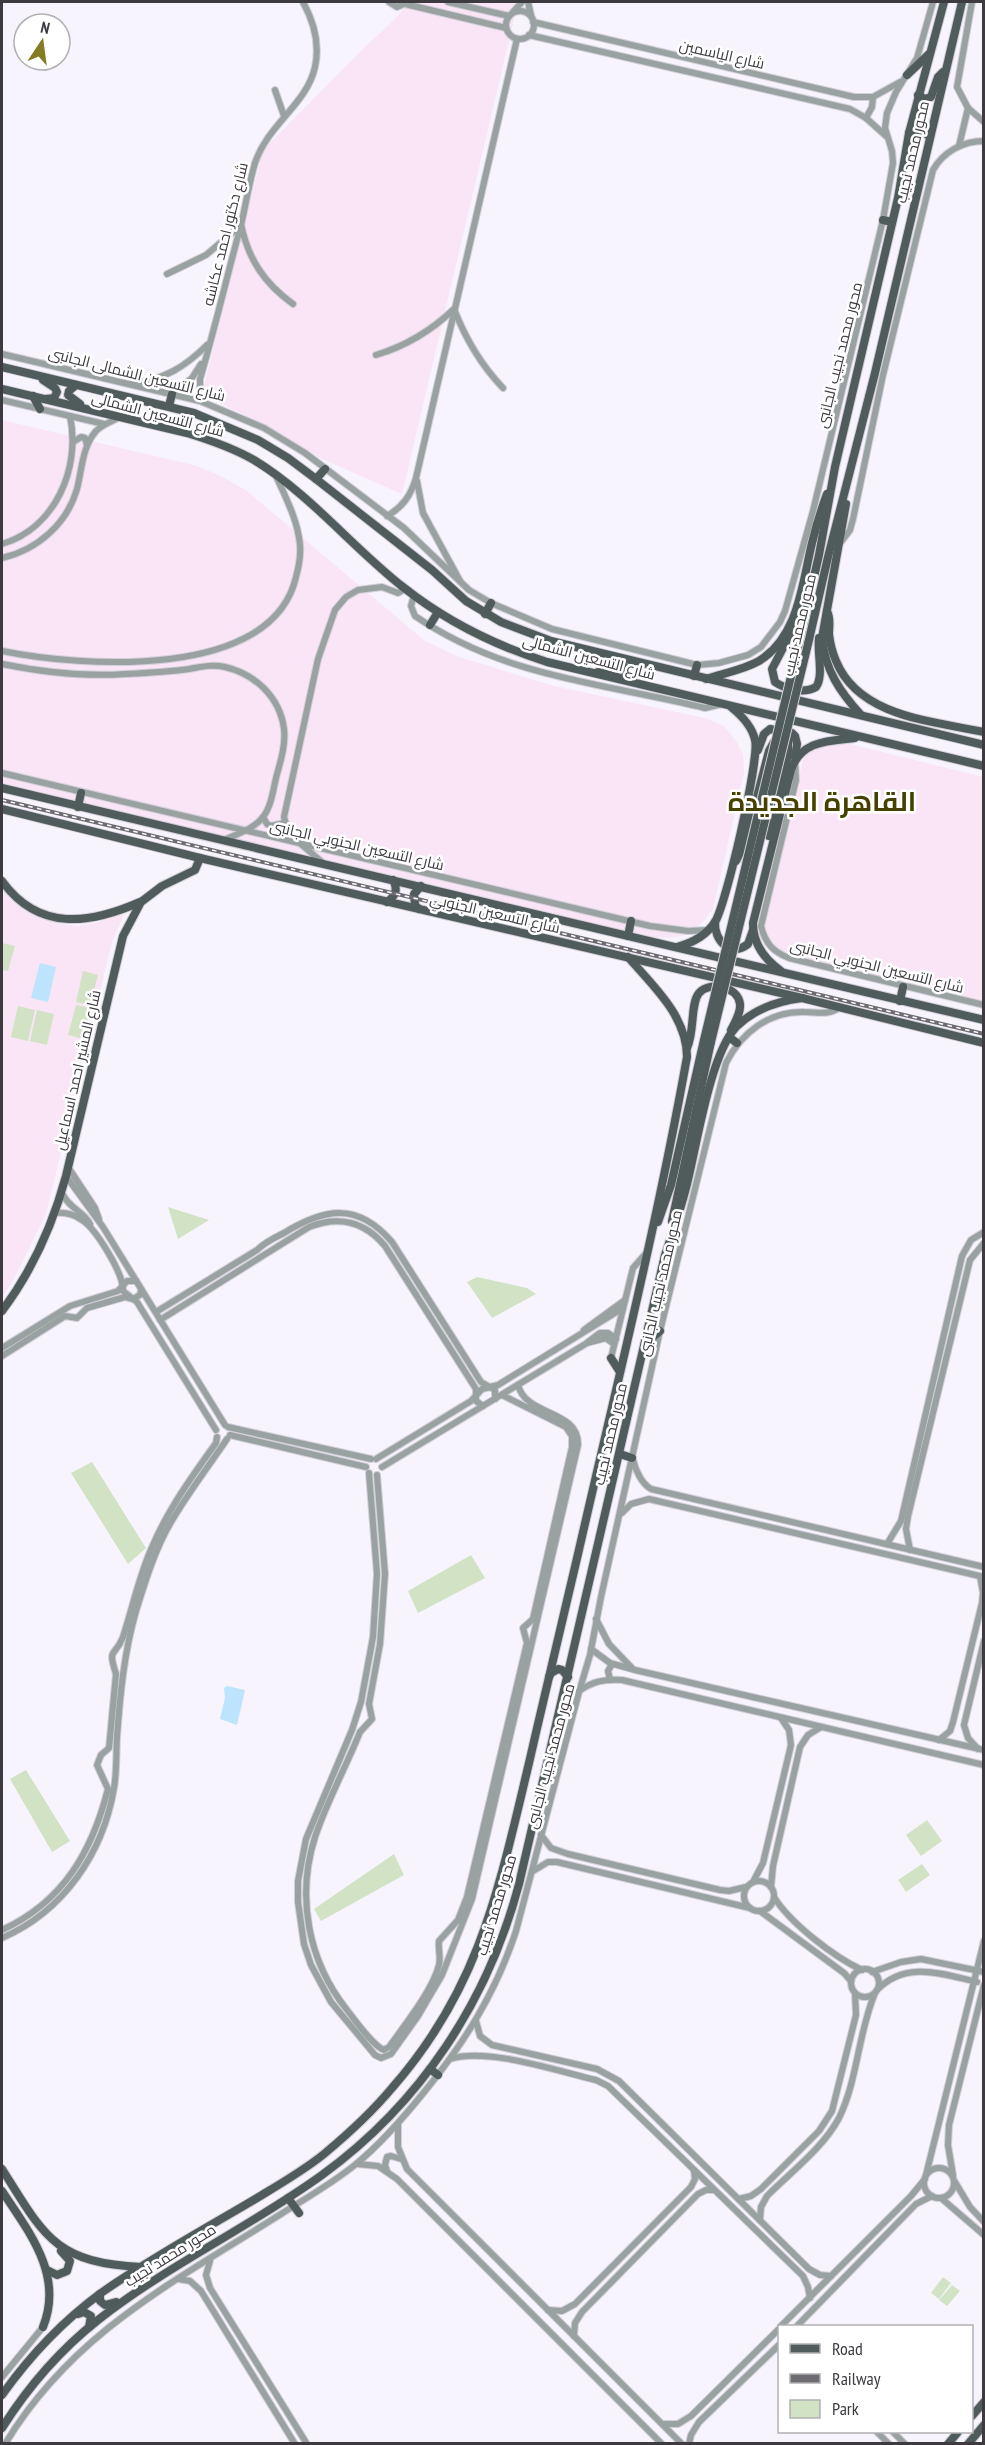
<svg xmlns="http://www.w3.org/2000/svg" width="985" height="2445" viewBox="0 0 985 2445" font-family="'PT Sans Narrow',Cairo,sans-serif">
  <style>
    .commercial { fill: #f9e5f5 }
    .green { fill: #d2e3c5 }
    .water { fill: #bce4fc }
    .lines { fill: none; stroke-linecap: round; stroke-linejoin: round }
    .minor-casing { stroke: #d2cfd8; stroke-width: 8 }
    .major-casing { stroke: #d2cfd8; stroke-width: 10 }
    .minor { stroke: #9aa1a1; stroke-width: 6 }
    .major { stroke: #505c5c; stroke-width: 8 }
    .rail-casing { stroke: #6e6c72; stroke-width: 4 }
    .rail { stroke: #fff; stroke-width: 1.5; stroke-dasharray: 4.5; stroke-linecap: butt }
    .major-bridge-casing { stroke: #d2cfd8; stroke-width: 10; stroke-linecap: butt }
    .major-bridge { stroke: #505c5c; stroke-width: 8 }
    .labels { text-anchor: middle; dominant-baseline: central; stroke-width: 5; stroke-linejoin: round; paint-order: stroke }
    .street-label { font-size: 15px; fill: #3d3b40; stroke: #fff }
    .town-label { font-size: 27px; font-weight: bold; fill: #474100; stroke: #fff }
  </style>
  <rect width="100%" height="100%" fill="#f7f4fe"/>
  <g class="commercial">
    <path d="M410,2H518L402,494L320,458L276,431L202,394L263,150L367,45L393,21Z"/>
    <path d="M2,420L197,466L223,477L247,491L425,641L459,657L554,686L705,718L724,726L736,741L743,755L744,773L713,909L702,923L689,934L670,938L651,937L2,784Z"/>
    <path d="M834,740L983,777V1002L786,955L769,946L763,925L764,916L803,760L813,746Z"/>
    <path d="M2,888L27,911L59,924L78,926L96,923L125,912L112,942L46,1214L17,1273L2,1299Z"/>
  </g>
  <g class="green">
    <path d="M2,943L15,946L8,971L2,970Z"/>
    <path d="M83,971L98,975L90,1005L76,1002Z"/>
    <path d="M76,1005L90,1008L83,1039L68,1035Z"/>
    <path d="M18,1006L35,1010L28,1041L11,1037Z"/>
    <path d="M37,1010L54,1014L47,1045L30,1041Z"/>
    <path d="M168,1207L209,1220L178,1239Z"/>
    <path d="M477,1277L527,1288L536,1294L492,1318L467,1282Z"/>
    <path d="M92,1462L146,1548L128,1564L71,1473Z"/>
    <path d="M471,1555L485,1578L418,1613L408,1591Z"/>
    <path d="M26,1770L70,1841L52,1852L10,1779Z"/>
    <path d="M927,1820L942,1841L921,1856L906,1835Z"/>
    <path d="M394,1854L404,1875L321,1921L314,1909Z"/>
    <path d="M922,1864L930,1875L906,1892L898,1880Z"/>
    <path d="M943,2277L951,2283L939,2299L931,2293Z"/>
    <path d="M952,2285L960,2291L947,2306L939,2300Z"/>
  </g>
  <g class="water">
    <path d="M40,963L56,967L48,1002L31,998Z"/>
    <path d="M227,1686L245,1690L237,1725L220,1719L225,1698L224,1688Z"/>
  </g>
  <g class="lines">
    <g class="minor-casing">
      <g id="minor">
        <path d="M389,2L397,7L406,3"/>
        <path d="M448,2L509,16"/>
        <path d="M528,2L531,15"/>
        <path d="M972,2L957,87L968,108L984,122"/>
        <path d="M405,4L506,28"/>
        <circle cx="520" cy="25" r="14"/>
        <path d="M513,12L522,2"/>
        <path d="M533,22L854,97H873L900,82"/>
        <path d="M529,35L850,109L866,118L886,136"/>
        <path d="M275,90L284,116"/>
        <path d="M866,118L872,107L873,97"/>
        <path d="M959,146L968,108"/>
        <path d="M241,224C248,259 264,283 293,304"/>
        <path d="M167,274L206,255L239,227"/>
        <path d="M2,354L200,401L264,428L305,453L404,528L469,590L491,603L552,629L697,665L719,663L748,655L761,647L780,622L785,611L813,511L883,220L893,163L892,151L885,128L887,113L896,92L917,58L933,2"/>
        <path d="M376,355C406,346 431,331 454,309C466,340 481,365 503,388"/>
        <path d="M133,382C163,381 186,366 207,345"/>
        <path d="M172,394L192,378L201,364"/>
        <path d="M2,400L104,424"/>
        <path d="M200,401V379C215,328 227,276 241,225C246,204 249,183 255,163C268,124 307,104 315,67C320,44 314,22 303,2"/>
        <path d="M73,442L81,437L85,438L87,445"/>
        <path d="M417,481L423,513L460,581"/>
        <path d="M387,516C403,507 411,495 416,478L517,39"/>
        <path d="M841,542L850,530L853,519L883,375L933,170C943,152 963,141 984,141"/>
        <path d="M2,544C55,528 81,469 70,416"/>
        <path d="M2,558C37,550 67,524 77,489C82,470 82,447 96,431C103,424 111,422 120,417"/>
        <path d="M414,595L411,606L415,616C506,678 603,683 705,708L722,704"/>
        <path d="M2,651C81,667 272,681 296,577C299,566 301,556 300,545C298,521 286,498 276,476"/>
        <path d="M2,664C42,672 84,677 125,674C146,673 168,672 189,669C201,667 212,664 225,667C255,674 280,697 284,729C286,745 280,763 276,778C273,791 271,807 263,817C254,829 237,834 224,840"/>
        <path d="M795,759L796,780L761,926C765,943 773,952 789,958L984,1005"/>
        <path d="M2,773L650,926L688,931L709,930"/>
        <path d="M263,817L267,824L271,826L284,823"/>
        <path d="M322,862L289,834L284,817L318,659L335,610L346,597L358,590L382,587L398,593L405,589"/>
        <path d="M68,1167L95,1208L99,1219"/>
        <path d="M66,1176L103,1227L225,1425"/>
        <path d="M62,1193C70,1210 83,1210 90,1224"/>
        <path d="M55,1213C65,1212 74,1214 82,1220C96,1229 124,1274 123,1291L137,1302L216,1430"/>
        <path d="M156,1312L257,1250C265,1242 274,1238 284,1233C325,1208 358,1202 392,1242L481,1382L495,1390V1399"/>
        <path d="M160,1320L309,1227C339,1215 365,1222 385,1246L476,1389V1401L483,1406"/>
        <path d="M584,1330L625,1300"/>
        <path d="M588,1342L600,1333H608L616,1339"/>
        <path d="M2,1348L70,1306L118,1291L127,1281H136"/>
        <path d="M2,1356L65,1316L77,1318L87,1308L125,1297L133,1299L140,1295L141,1290"/>
        <path d="M611,1358L633,1268L648,1251"/>
        <path d="M228,1427L371,1459"/>
        <path d="M230,1435L366,1467"/>
        <path d="M376,1459L471,1401L482,1389L498,1385L623,1308"/>
        <path d="M633,1459C635,1470 642,1484 651,1489L984,1567"/>
        <path d="M382,1467L587,1343L606,1338L614,1344"/>
        <path d="M369,1473L377,1574L373,1637L361,1702L352,1730L306,1839L298,1881V1902L304,1944L311,1965L331,2002L375,2055L381,2058L391,2054L418,2016L442,1975L472,1899L578,1445C579,1409 526,1417 518,1385"/>
        <path d="M377,1475L385,1574L380,1644L369,1704L372,1719L360,1732C346,1767 327,1801 315,1837C296,1897 308,1961 347,2010C355,2020 373,2046 384,2050L389,2047C404,2026 433,1990 439,1965C441,1957 438,1950 439,1941L458,1920L467,1897L527,1643L523,1628L533,1619L572,1447V1436L566,1427L502,1395"/>
        <path d="M622,1513L631,1504L649,1499L984,1577"/>
        <path d="M887,1544L901,1521L962,1256L971,1240L984,1232"/>
        <path d="M910,1550L906,1529L908,1516L970,1260L984,1243"/>
        <path d="M596,1619L609,1644L632,1668"/>
        <path d="M591,1649L610,1663L635,1670L984,1750"/>
        <path d="M610,1679L608,1671L612,1664"/>
        <path d="M579,1691C593,1681 605,1679 622,1680L984,1765"/>
        <path d="M939,1740L950,1731L953,1722L982,1603L983,1593L980,1576"/>
        <path d="M978,1749L968,1738L964,1725L984,1641"/>
        <path d="M541,1835L551,1848L568,1854L720,1890L729,1891L746,1887"/>
        <path d="M533,1871L548,1862H557L750,1908"/>
        <circle cx="759" cy="1896" r="15"/>
        <path d="M753,1882L763,1863L791,1745L789,1730L781,1718"/>
        <path d="M771,1887L773,1866L800,1747L808,1735L821,1727"/>
        <path d="M774,1897C790,1923 834,1957 862,1970"/>
        <path d="M760,1911L844,1973L851,1981"/>
        <path d="M2,1930C63,1902 92,1852 108,1789L97,1765L101,1755L109,1748L116,1674C107,1646 115,1658 123,1637C133,1607 139,1575 153,1545C169,1508 193,1475 216,1443L217,1437"/>
        <path d="M2,1938C64,1911 103,1853 114,1788C117,1771 116,1754 117,1737C120,1695 124,1653 136,1611C145,1582 155,1549 171,1522C188,1493 208,1467 227,1439"/>
        <circle cx="865" cy="1983" r="14"/>
        <path d="M872,1972L901,1962L921,1959L984,1972"/>
        <path d="M877,1990C906,1960 942,1974 977,1982"/>
        <path d="M476,2021L480,2036L492,2045L597,2069L619,2081L809,2269L820,2275L831,2276"/>
        <path d="M450,2059C487,2047 557,2071 596,2080L608,2086L803,2276L808,2287L810,2298"/>
        <path d="M398,2124V2147L407,2169L682,2444"/>
        <path d="M357,2164L378,2166L397,2179L662,2444"/>
        <circle cx="939" cy="2183" r="15"/>
        <path d="M387,2171L385,2165L387,2157L391,2156L401,2159"/>
        <path d="M926,2175L984,1941"/>
        <path d="M953,2175L948,2145L949,2125L984,1985"/>
        <path d="M955,2182L970,2207L984,2222"/>
        <path d="M941,2198L984,2235"/>
        <path d="M739,2199L751,2196L761,2189L819,2131L832,2111L856,2015L855,1994"/>
        <path d="M760,2220L761,2207L767,2196C791,2172 823,2148 839,2118C858,2079 858,2033 875,1993"/>
        <path d="M210,2261L206,2275L210,2288L307,2444"/>
        <path d="M178,2279L190,2281L201,2291L295,2444"/>
        <path d="M548,2310L562,2311L575,2304L691,2187L695,2179L694,2170"/>
        <path d="M781,2326L911,2196L925,2179"/>
        <path d="M797,2326L916,2204L932,2196"/>
        <path d="M574,2336L575,2323L582,2312L698,2194L706,2190H714"/>
        <path d="M2,2377L43,2327"/>
        <path d="M663,2424H678L691,2416L780,2328"/>
        <path d="M877,2432L889,2444"/>
        <path d="M893,2432L905,2444"/>
        <path d="M5,2444C73,2332 174,2282 281,2214C306,2198 333,2183 356,2164C382,2143 404,2117 425,2091C465,2042 496,1992 516,1931L579,1692L590,1655L601,1597L660,1331L726,1063C741,1033 769,1011 804,1012C818,1012 828,1016 840,1007"/>
        <path d="M689,2444L691,2435L699,2422L780,2344"/>
      </g>
    </g>
    <g class="major-casing">
      <g id="major">
        <path d="M907,75L929,54"/>
        <path d="M918,95L925,99L931,97L938,77L943,72"/>
        <path d="M909,133L920,130L929,136"/>
        <path d="M883,220L892,222"/>
        <path d="M2,367L194,413L258,440L288,458L316,479L432,570L466,601L501,622L551,641L984,745"/>
        <path d="M43,380L55,388L57,392L54,398L46,399"/>
        <path d="M76,385L69,391L68,395L80,404"/>
        <path d="M2,389L187,433C210,440 233,448 254,460C310,494 352,547 403,587C447,622 494,645 547,662L984,766"/>
        <path d="M33,396L40,409"/>
        <path d="M169,406L172,394"/>
        <path d="M316,479L325,469"/>
        <path d="M846,504L822,638C825,670 840,692 861,715"/>
        <path d="M827,611C831,619 829,625 829,634C830,643 832,652 836,661C859,717 932,721 984,732"/>
        <path d="M485,614L491,603"/>
        <path d="M430,625L438,612"/>
        <path d="M793,629L772,669L775,682C785,689 804,694 816,687C824,676 817,653 819,638"/>
        <path d="M799,643L819,555L835,467L898,198L909,133L944,2"/>
        <path d="M808,644L828,557L875,373L962,2"/>
        <path d="M598,672H625L624,666L606,658"/>
        <path d="M694,676L697,665"/>
        <path d="M706,679C724,673 743,670 759,661C799,636 802,584 812,543C816,526 821,510 827,494"/>
        <path d="M758,750L764,734L770,729L792,733L795,736L797,744L795,757"/>
        <path d="M2,788L984,1020"/>
        <path d="M78,807L81,793"/>
        <path d="M2,809L200,858L802,998L984,1043"/>
        <path d="M769,836L788,755V735"/>
        <path d="M736,861L745,843L769,751L774,742"/>
        <path d="M2,881C39,932 90,924 140,902"/>
        <path d="M387,902C396,896 398,889 393,880"/>
        <path d="M419,909L415,905L414,894L421,886"/>
        <path d="M715,922C714,940 730,958 748,944L753,930"/>
        <path d="M628,936L631,921"/>
        <path d="M677,947C692,943 706,936 715,922C726,905 760,758 755,740C752,726 741,715 731,707"/>
        <path d="M781,971C764,959 753,944 753,923L791,770C801,740 829,741 855,738"/>
        <path d="M900,1001L903,987"/>
        <path d="M729,1037L737,1043"/>
        <path d="M687,1048C695,1031 690,1004 699,993C709,981 738,986 740,1004C741,1013 735,1022 731,1030"/>
        <path d="M672,1221L711,1042"/>
        <path d="M658,1222L671,1185L704,1040"/>
        <path d="M2,1311C32,1271 53,1224 66,1176L123,936L141,902L162,886L195,870L200,858"/>
        <path d="M646,1343L660,1331"/>
        <path d="M611,1358L620,1372"/>
        <path d="M620,1454L632,1458"/>
        <path d="M549,1677L551,1673L558,1669L562,1670L568,1677"/>
        <path d="M430,2069L438,2075"/>
        <path d="M2,2169C44,2236 55,2263 141,2267"/>
        <path d="M2,2191C29,2232 64,2275 43,2327"/>
        <path d="M288,2198L299,2213"/>
        <path d="M47,2270L57,2275L67,2271L70,2261L61,2251"/>
        <path d="M100,2294V2301L105,2305L116,2302"/>
        <path d="M78,2314L84,2312L91,2316L89,2327"/>
        <path d="M2,2395C29,2357 63,2321 101,2293C151,2258 205,2229 257,2198C280,2184 303,2171 324,2154C348,2134 372,2112 392,2088C480,1988 499,1888 529,1763C545,1693 562,1623 578,1554C616,1388 657,1224 687,1057C687,1016 653,986 628,957"/>
        <path d="M972,2416L984,2402"/>
        <path d="M2,2428C28,2387 60,2350 98,2320C168,2265 250,2227 322,2175C421,2103 488,2001 519,1884L665,1255C673,1232 681,1208 687,1184C697,1144 710,1055 736,1027C754,1009 778,1001 802,998"/>
        <path d="M948,2444L958,2432"/>
        <path d="M968,2444L984,2425"/>
      </g>
    </g>
    <use href="#minor" class="minor"/>
    <use href="#major" class="major"/>
    <g class="rail-casing">
      <path id="rail" d="M2,800L984,1034"/>
    </g>
    <use href="#rail" class="rail"/>
    <g class="major-bridge-casing">
      <g id="major-bridge">
        <path d="M704,1040L799,643"/>
        <path d="M711,1042L808,644"/>
      </g>
    </g>
    <use href="#major-bridge" class="major-bridge"/>
  </g>
  <g class="labels">
    <g class="street-label">
      <text transform="translate(722 54) rotate(13)">شارع الياسمين</text>
      <text transform="translate(912 152) rotate(-77)">محور محمد نجيب</text>
      <text transform="translate(225 234) rotate(-76)">شارع دكتور احمد عكاشه</text>
      <text transform="translate(839 355) rotate(-76)">محور محمد نجيب الجانبى</text>
      <text transform="translate(137 374) rotate(14)">شارع التسعين الشمالى الجانبى</text>
      <text transform="translate(158 414) rotate(15)">شارع التسعين الشمالى</text>
      <text transform="translate(799 625) rotate(-77)">محور محمد نجيب</text>
      <text transform="translate(589 657) rotate(15)">شارع التسعين الشمالى</text>
      <text transform="translate(357 845) rotate(13)">شارع التسعين الجنوبي الجانبى</text>
      <text transform="translate(495 913) rotate(13)">شارع التسعين الجنوبي</text>
      <text transform="translate(877 966) rotate(14)">شارع التسعين الجنوبي الجانبى</text>
      <text transform="translate(77 1070) rotate(-77)">شارع المشير احمد اسماعيل</text>
      <text transform="translate(660 1283) rotate(-77)">محور محمد نجيب الجانبى</text>
      <text transform="translate(610 1434) rotate(-77)">محور محمد نجيب</text>
      <text transform="translate(550 1756) rotate(-75)">محور محمد نجيب الجانبى</text>
      <text transform="translate(496 1905) rotate(-73)">محور محمد نجيب</text>
      <text transform="translate(170 2255) rotate(-32)">محور محمد نجيب</text>
    </g>
    <g class="town-label">
      <text x="822" y="801">القاهرة الجديدة</text>
    </g>
  </g>
  <rect width="985" height="2445" fill="none" stroke="#3d3b40" stroke-width="6"/>
  <rect x="778" y="2325" width="195" height="108" fill="#ffffff" stroke="#b1b1b3" stroke-width="1.5"/>
  <rect x="790" y="2344" width="30" height="9" fill="#505c5c" stroke="#b1b1b3" stroke-width="1.5"/>
  <text x="832" y="2355" font-size="18" fill="#3d3b40">Road</text>
  <rect x="790" y="2374" width="30" height="9" fill="#6e6c72" stroke="#b1b1b3" stroke-width="1.5"/>
  <text x="832" y="2385" font-size="18" fill="#3d3b40">Railway</text>
  <rect x="790" y="2400" width="30" height="18" fill="#d2e3c5" stroke="#b1b1b3" stroke-width="1.5"/>
  <text x="832" y="2415" font-size="18" fill="#3d3b40">Park</text>
  <g transform="translate(42 42) rotate(13)"><circle r="28" fill="#ffffff" stroke="#b1b1b3" stroke-width="1.5"/>
  <path d="M0-4.5L10 22L0 15L-10 22Z" fill="#847c22"/>
  <text y="-9" font-size="16" font-weight="bold" text-anchor="middle" fill="#3d3b40">N</text>
  </g>
</svg>
